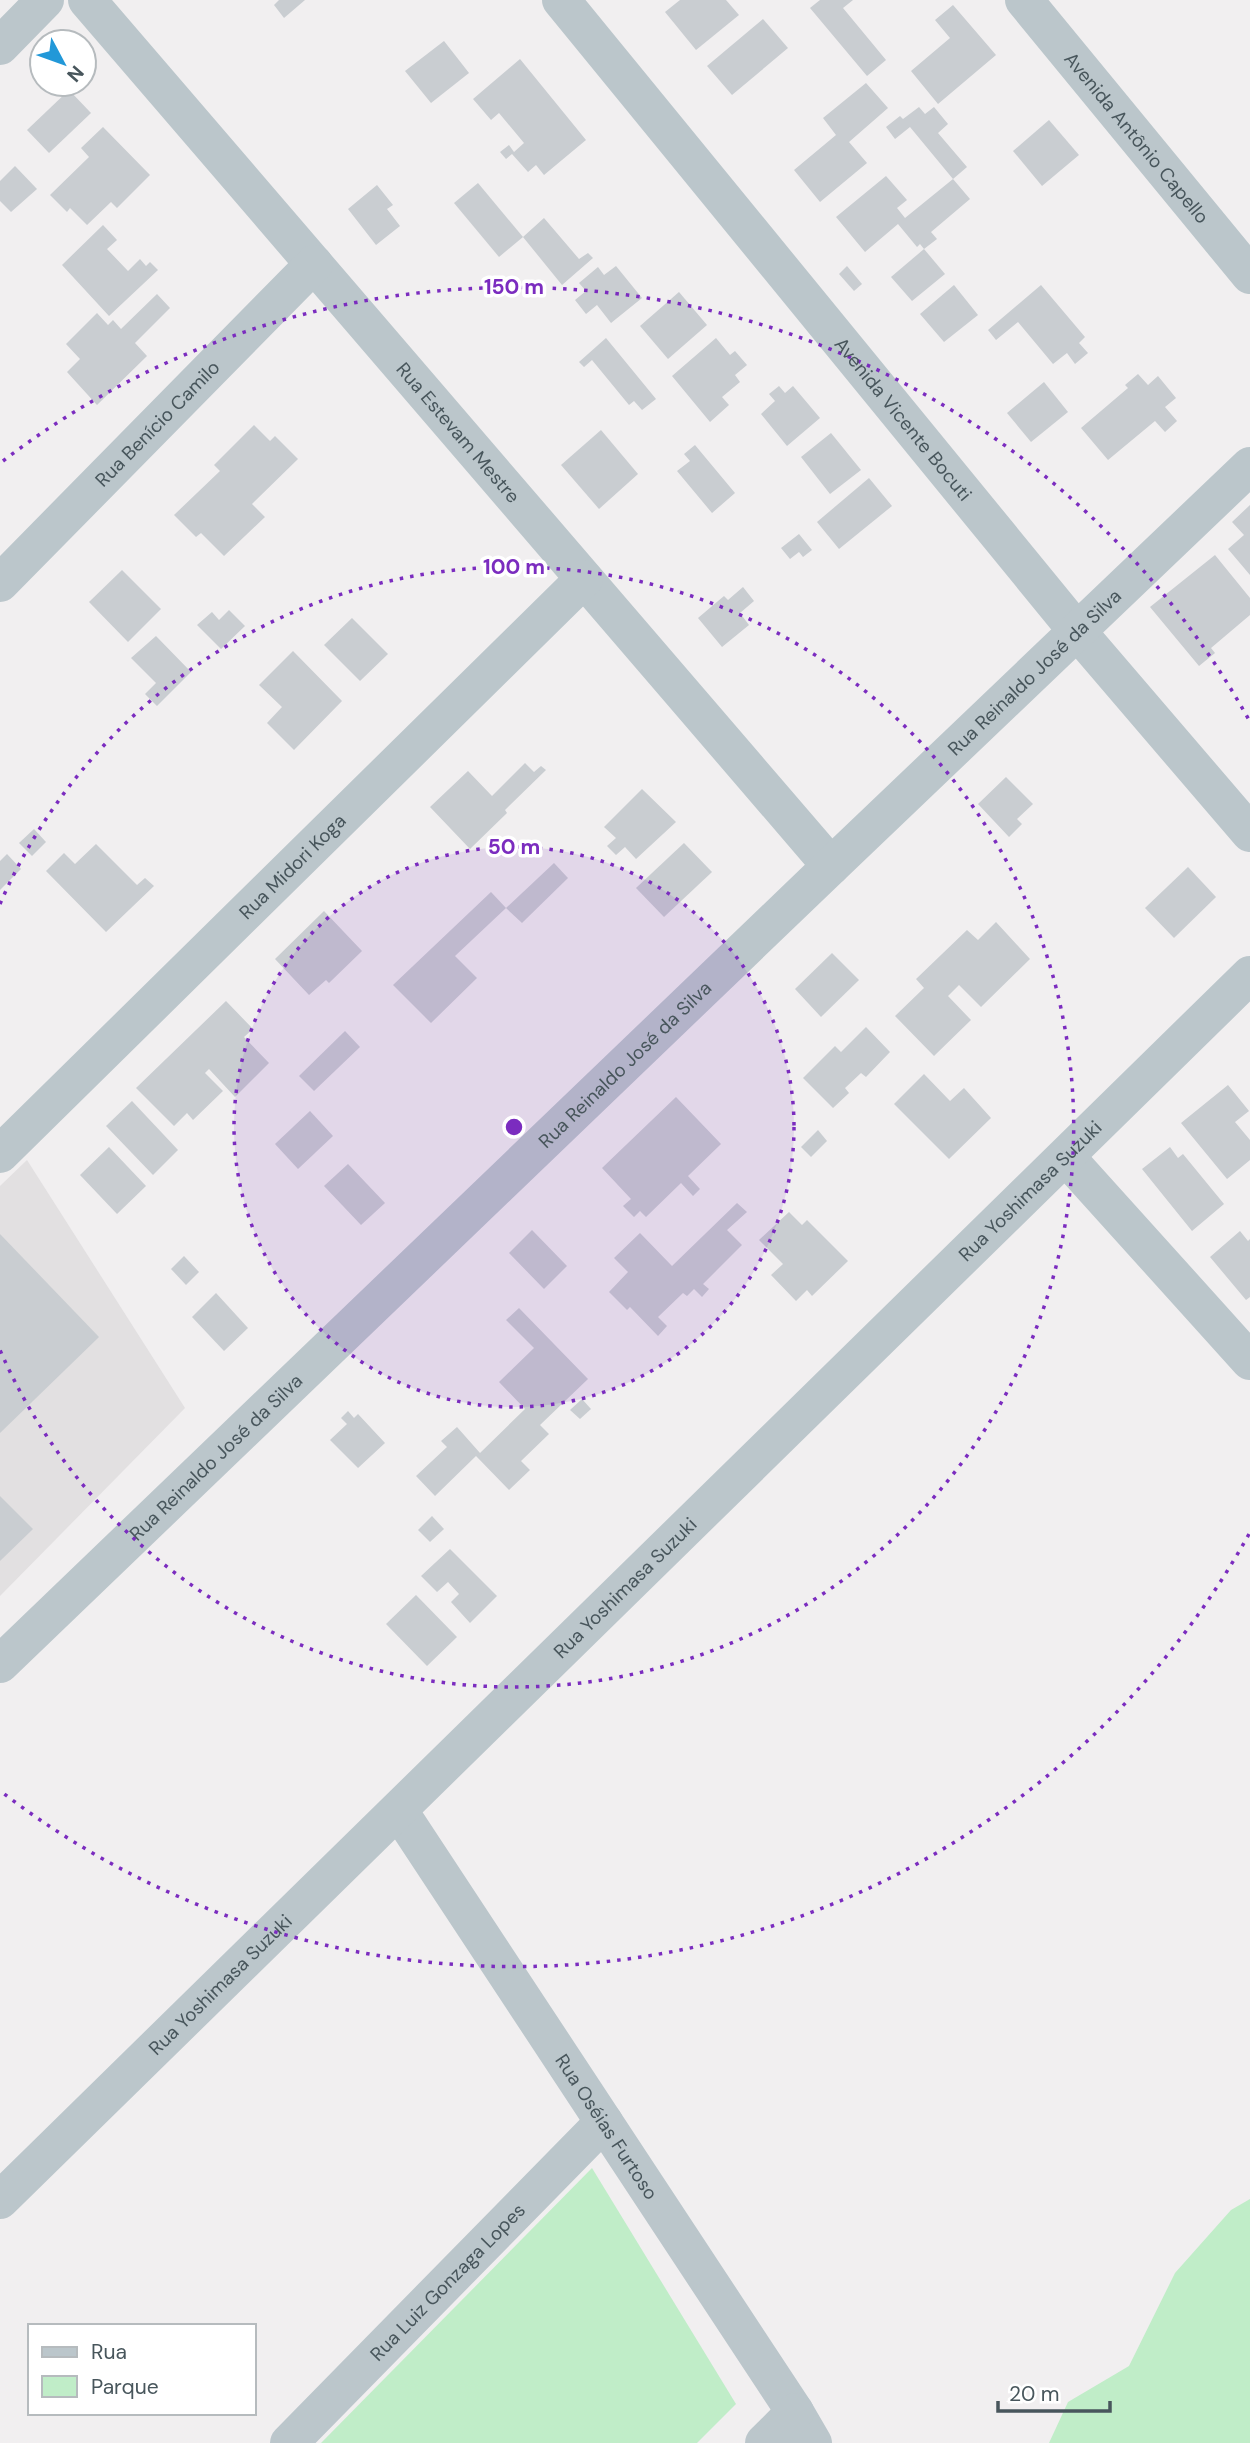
<svg xmlns="http://www.w3.org/2000/svg" width="1250" height="2443" viewBox="0 0 1250 2443" font-family="'DM Sans',sans-serif">
  <style>
    .education { fill: #e2e0e1 }
    .green { fill: #c0edc8 }
    .building { fill: #c9cdd1 }
    .lines { fill: none; stroke-linecap: round; stroke-linejoin: round }
    .minor { stroke: #bbc6cb; stroke-width: 38 }
    .ring { fill: none; stroke: #7b2cbf; stroke-width: 3.5; stroke-dasharray: 3.5 7 }
    .labels { text-anchor: middle; dominant-baseline: central; stroke-width: 7; stroke-linejoin: round; paint-order: stroke }
    .street-label { font-size: 19px; fill: #48565c; stroke: #fff }
    .centre { fill: #7b2cbf; stroke: #fff; stroke-width: 3.5 }
    .ring-label { font-size: 21px; text-anchor: middle; font-weight: bold; fill: #7b2cbf; stroke: #fff; stroke-width: 7; stroke-linejoin: round; paint-order: stroke }
  </style>
  <rect width="100%" height="100%" fill="#f1eff0"/>
  <path class="education" d="M27,1160L185,1408L0,1596V1186Z"/>
  <g class="green">
    <path d="M592,2168L736,2404L697,2443H321Z"/>
    <path d="M1250,2199V2443H1049L1068,2402L1129,2366L1175,2273L1231,2210Z"/>
  </g>
  <g class="building">
    <path d="M279,0H305L284,18L274,5Z"/>
    <path d="M680,0H726L739,15L696,50L665,12Z"/>
    <path d="M820,0H853L843,8L886,60L867,76L810,8Z"/>
    <path d="M953,5L996,55L938,104L911,71L950,38L935,20Z"/>
    <path d="M763,19L788,48L732,95L707,66Z"/>
    <path d="M444,41L469,73L431,103L405,71Z"/>
    <path d="M520,59L586,140L544,175L536,165L528,172L512,154L506,159L500,152L509,145L514,152L524,143L499,113L491,120L473,99Z"/>
    <path d="M866,83L888,108L849,142L867,163L820,202L794,170L836,135L823,118Z"/>
    <path d="M69,90L91,113L49,153L27,130Z"/>
    <path d="M919,107L925,114L934,107L948,124L938,133L967,167L953,179L910,127L895,139L886,127L900,116L903,119Z"/>
    <path d="M1049,120L1079,155L1042,186L1013,151Z"/>
    <path d="M103,127L150,175L117,208L111,202L87,225L70,208L67,212L50,195L89,157L81,148Z"/>
    <path d="M15,166L37,189L11,212L0,201V181Z"/>
    <path d="M886,176L907,200L897,208L905,218L953,179L970,199L931,232L937,239L924,249L920,244L917,247L898,224L865,252L836,217Z"/>
    <path d="M478,183L523,237L499,257L454,203Z"/>
    <path d="M377,185L393,205L387,209L400,226L376,245L348,209Z"/>
    <path d="M544,218L579,259L588,253L593,258L562,285L523,237Z"/>
    <path d="M103,225L117,240L107,249L128,271L140,259L146,266L150,262L158,270L109,316L62,265Z"/>
    <path d="M924,249L945,274L912,301L891,277Z"/>
    <path d="M616,266L642,298L611,323L597,305L586,314L575,300L586,291L579,283L598,267L604,275Z"/>
    <path d="M847,266L862,284L854,291L839,274Z"/>
    <path d="M954,285L978,315L944,342L920,314Z"/>
    <path d="M1041,285L1085,337L1079,343L1088,353L1075,364L1067,353L1053,364L1018,322L996,340L988,330Z"/>
    <path d="M679,292L707,325L668,359L640,326Z"/>
    <path d="M157,294L170,308L135,343L147,356L97,405L67,372L80,359L66,344L97,313L108,325L113,320L121,329Z"/>
    <path d="M606,338L656,399L642,410L634,401L629,405L592,360L584,367L579,362Z"/>
    <path d="M716,338L730,355L735,351L747,365L735,375L740,382L722,397L729,405L710,422L672,376Z"/>
    <path d="M1138,374L1148,385L1158,376L1176,398L1165,407L1177,421L1165,432L1155,421L1108,460L1081,428L1128,388L1125,385Z"/>
    <path d="M1044,382L1068,412L1031,442L1007,413Z"/>
    <path d="M779,386L785,393L793,386L820,418L787,446L761,414L775,401L769,394Z"/>
    <path d="M254,425L270,441L275,436L298,459L252,504L265,517L224,556L201,533L196,537L174,515L220,471L214,465Z"/>
    <path d="M601,430L638,474L599,509L561,465Z"/>
    <path d="M831,433L861,470L830,494L801,457Z"/>
    <path d="M695,445L735,493L712,513L677,471L690,461L684,454Z"/>
    <path d="M869,478L892,506L839,549L817,522Z"/>
    <path d="M1250,505V575L1228,549L1244,535L1232,522Z"/>
    <path d="M799,534L812,550L803,557L799,552L790,559L781,548Z"/>
    <path d="M1215,555L1250,598V615L1211,648L1215,653L1199,666L1150,607Z"/>
    <path d="M122,570L161,609L128,642L89,602Z"/>
    <path d="M743,587L754,601L740,613L749,625L722,647L698,618L724,596L728,600Z"/>
    <path d="M229,610L245,626L221,649L197,625L212,612L219,620Z"/>
    <path d="M352,618L388,654L360,681L324,645Z"/>
    <path d="M156,636L191,672L157,706L145,694L156,683L131,658Z"/>
    <path d="M293,651L342,701L294,750L267,723L282,707L259,685Z"/>
    <path d="M525,763L534,772L541,766L546,770L505,810L507,813L470,849L430,807L468,771L492,796Z"/>
    <path d="M1006,777L1033,804L1017,819L1022,824L1009,837L978,804Z"/>
    <path d="M642,789L676,822L636,859L625,847L616,855L607,846L616,838L604,827Z"/>
    <path d="M34,829L46,842L32,856L19,843Z"/>
    <path d="M684,843L712,872L664,917L636,888Z"/>
    <path d="M96,844L137,885L145,878L154,886L106,932L46,871L64,853L75,864Z"/>
    <path d="M7,854L21,869L0,890V861Z"/>
    <path d="M554,863L568,878L522,923L506,908Z"/>
    <path d="M1188,867L1216,897L1174,938L1145,908Z"/>
    <path d="M491,892L506,908L455,956L477,978L431,1023L393,985Z"/>
    <path d="M324,911L362,951L329,983L326,980L309,995L275,959Z"/>
    <path d="M996,922L1030,959L981,1007L959,985L948,996L971,1020L934,1056L895,1016L924,988L916,979L967,930L978,940Z"/>
    <path d="M832,953L859,980L821,1017L795,989Z"/>
    <path d="M226,1001L253,1029L244,1037L269,1063L235,1097L209,1069L205,1073L223,1091L193,1120L187,1113L174,1126L136,1088Z"/>
    <path d="M866,1027L890,1052L866,1077L861,1073L845,1088L849,1093L833,1108L803,1078L835,1046L841,1052Z"/>
    <path d="M345,1031L360,1047L314,1091L299,1076Z"/>
    <path d="M924,1074L950,1101L964,1088L991,1118L949,1159L894,1104Z"/>
    <path d="M1228,1085L1249,1111L1235,1122L1250,1140V1160L1227,1179L1181,1123Z"/>
    <path d="M676,1097L721,1144L688,1176L700,1189L693,1196L681,1183L646,1217L640,1211L634,1217L623,1206L631,1199L602,1168Z"/>
    <path d="M132,1101L178,1150L153,1175L106,1126Z"/>
    <path d="M310,1111L333,1136L298,1169L275,1144Z"/>
    <path d="M818,1130L827,1141L811,1157L801,1147Z"/>
    <path d="M109,1147L146,1186L117,1214L80,1175Z"/>
    <path d="M1170,1147L1178,1158L1183,1154L1224,1204L1192,1231L1142,1169Z"/>
    <path d="M348,1164L385,1203L361,1225L324,1186Z"/>
    <path d="M737,1203L747,1212L727,1230L742,1245L703,1284L709,1289L702,1297L694,1289L687,1296L683,1293L658,1317L667,1326L658,1336L630,1307L627,1310L609,1292L628,1272L614,1258L640,1233L672,1266Z"/>
    <path d="M789,1212L802,1225L807,1220L848,1261L812,1296L807,1290L796,1301L771,1275L783,1264L759,1240Z"/>
    <path d="M532,1230L567,1266L544,1289L509,1253Z"/>
    <path d="M1240,1231L1248,1241L1250,1239V1297L1246,1300L1210,1257Z"/>
    <path d="M0,1234L99,1337L0,1433Z"/>
    <path d="M184,1256L199,1272L186,1285L171,1269Z"/>
    <path d="M216,1293L248,1328L224,1351L192,1317Z"/>
    <path d="M519,1308L588,1379L540,1425L549,1434L521,1461L530,1470L509,1490L476,1456L435,1496L416,1476L447,1447L441,1441L457,1427L480,1453L525,1409L499,1382L534,1348L506,1320Z"/>
    <path d="M582,1399L591,1409L580,1419L570,1410Z"/>
    <path d="M348,1411L354,1418L358,1414L385,1443L358,1468L330,1440L347,1424L341,1418Z"/>
    <path d="M0,1496L33,1529L0,1561Z"/>
    <path d="M432,1516L444,1529L430,1542L418,1530Z"/>
    <path d="M450,1549L497,1596L470,1623L451,1602L459,1594L448,1582L437,1592L421,1576Z"/>
    <path d="M416,1595L457,1637L427,1666L386,1624Z"/>
  </g>
  <g class="lines">
    <g class="minor">
      <path id="s1" d="M87,0L831,866"/>
      <path id="s2" d="M561,0L1077,631L1250,833"/>
      <path id="s3" d="M1024,0L1250,275"/>
      <path d="M0,46L45,0"/>
      <path id="s4" d="M0,583L314,264"/>
      <path id="s5" d="M0,1154L584,579"/>
      <path d="M1066,1157L1250,1361"/>
      <path id="s6" d="M0,1664L831,866L1250,466"/>
      <path id="s7" d="M399,1811L795,2412L813,2443"/>
      <path id="s8" d="M0,2200L1250,975"/>
      <path id="s9" d="M289,2443L604,2122"/>
      <path d="M764,2443L795,2412"/>
    </g>
  </g>
  <circle cx="514" cy="1127" r="280" fill="#7b2cbf" fill-opacity=".12"/>
  <g class="ring">
    <circle cx="514" cy="1127" r="280"/>
    <path d="M0 904A560 560 0 1 1 0 1350"/>
    <path d="M1249 1534A840 840 0 0 1 3 1793M3 461A840 840 0 0 1 1249 720"/>
  </g>
  <g class="labels">
    <g class="street-label">
      <text stroke="none"><textPath href="#s3" startOffset="178">Avenida Antônio Capello</textPath></text>
      <text stroke="none"><textPath href="#s2" startOffset="541">Avenida Vicente Bocuti</textPath></text>
      <text stroke="none"><textPath href="#s4" startOffset="224">Rua Benício Camilo</textPath></text>
      <text stroke="none"><textPath href="#s1" startOffset="570">Rua Estevam Mestre</textPath></text>
      <text stroke="none"><textPath href="#s6" startOffset="1433">Rua Reinaldo José da Silva</textPath></text>
      <text stroke="none"><textPath href="#s5" startOffset="410">Rua Midori Koga</textPath></text>
      <text stroke="none"><textPath href="#s6" startOffset="866">Rua Reinaldo José da Silva</textPath></text>
      <text stroke="none"><textPath href="#s8" startOffset="1442">Rua Yoshimasa Suzuki</textPath></text>
      <text stroke="none"><textPath href="#s6" startOffset="299">Rua Reinaldo José da Silva</textPath></text>
      <text stroke="none"><textPath href="#s8" startOffset="875">Rua Yoshimasa Suzuki</textPath></text>
      <text stroke="none"><textPath href="#s8" startOffset="308">Rua Yoshimasa Suzuki</textPath></text>
      <text stroke="none"><textPath href="#s7" startOffset="378">Rua Oséias Furtoso</textPath></text>
      <text stroke="none"><textPath href="#s9" startOffset="226">Rua Luiz Gonzaga Lopes</textPath></text>
    </g>
  </g>
  <circle cx="514" cy="1127" r="10" class="centre"/>
  <g class="ring-label">
    <text x="514" y="294">150 m</text>
    <text x="514" y="574">100 m</text>
    <text x="514" y="854">50 m</text>
  </g>
  <rect x="28" y="2324" width="228" height="91" fill="#ffffff" stroke="#b6bbbe" stroke-width="2"/>
  <rect x="42" y="2347" width="35" height="10" fill="#bbc6cb" stroke="#b6bbbe" stroke-width="2"/>
  <text x="91" y="2359" font-size="21" fill="#48565c">Rua</text>
  <rect x="42" y="2376" width="35" height="21" fill="#c0edc8" stroke="#b6bbbe" stroke-width="2"/>
  <text x="91" y="2394" font-size="21" fill="#48565c">Parque</text>
  <g transform="translate(63 63) rotate(131)"><circle r="33" fill="#ffffff" stroke="#b6bbbe" stroke-width="2"/>
  <path d="M0-5L12 26L0 18L-12 26Z" fill="#2298d8"/>
  <text y="-10" font-size="19" font-weight="bold" text-anchor="middle" fill="#48565c">N</text>
  </g>
  <path d="M998 2401v10h112v-10" fill="none" stroke="#48565c" stroke-width="3.5"/>
  <text x="1009" y="2401" font-size="21" fill="#48565c" stroke="#ffffff" stroke-width="5" paint-order="stroke">20 m</text>
</svg>
